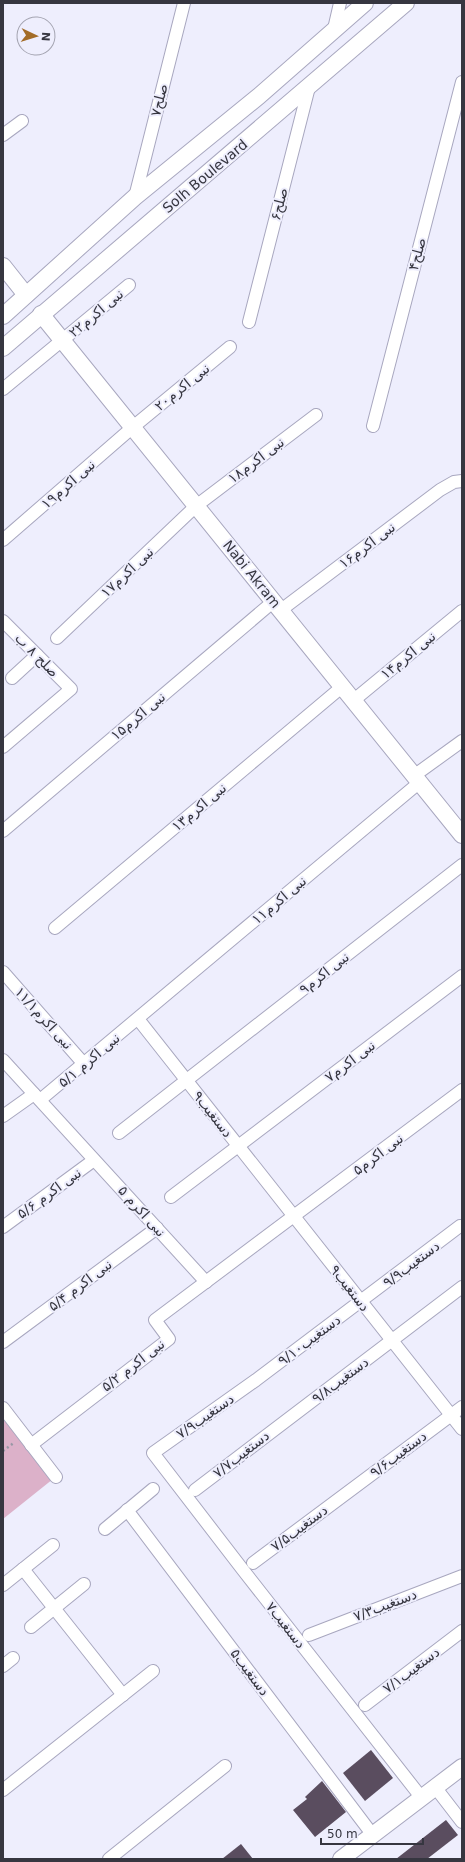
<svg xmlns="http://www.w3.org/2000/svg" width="465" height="1862" viewBox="0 0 465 1862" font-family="'DejaVu Sans','Noto Naskh Arabic',sans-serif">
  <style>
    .green { fill: #dcb1c9 }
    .building { fill: #5a4d5f }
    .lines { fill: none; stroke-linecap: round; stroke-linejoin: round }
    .street-casing { stroke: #a8a7bf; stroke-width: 14 }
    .secondary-casing { stroke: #a8a7bf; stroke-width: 18 }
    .path { stroke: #9898a5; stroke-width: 2.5; stroke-dasharray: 2 3; stroke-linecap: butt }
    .street { stroke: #fff; stroke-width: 12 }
    .secondary { stroke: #fff; stroke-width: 16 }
    .labels { text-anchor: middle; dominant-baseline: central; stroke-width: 4; stroke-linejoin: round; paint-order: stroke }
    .street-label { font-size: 14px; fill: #363640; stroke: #eeeefd }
  </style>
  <rect width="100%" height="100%" fill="#eeeefd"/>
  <path class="green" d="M3,1417L58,1475L3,1519Z"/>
  <g class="building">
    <path d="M371,1750L393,1778L365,1801L343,1773Z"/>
    <path d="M322,1781L346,1812L315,1837L293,1810L307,1799L305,1797Z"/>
    <path d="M446,1820L458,1835L427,1859H396Z"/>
    <path d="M241,1844L253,1859H222Z"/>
  </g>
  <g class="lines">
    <g class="street-casing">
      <g id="street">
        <path d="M334,29L340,3"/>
        <path d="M3,135L22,121"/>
        <path d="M135,197L184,3"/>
        <path d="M249,322L309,87"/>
        <path d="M3,389L129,285"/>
        <path d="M373,426L462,82"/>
        <path d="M3,540L133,427L230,347"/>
        <path d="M281,610L440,490L454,482L462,481"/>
        <path d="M3,621L71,689L3,747"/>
        <path d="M57,638L196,506L316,415"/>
        <path d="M12,678L37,655"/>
        <path d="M354,700L462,611"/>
        <path d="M415,775L462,741"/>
        <path d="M3,831L274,601"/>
        <path d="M55,928L343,686"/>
        <path d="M3,972L84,1064"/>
        <path d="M138,1019L462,1429"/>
        <path d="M3,1060L206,1282"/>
        <path d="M40,1100L420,782"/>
        <path d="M3,1116L34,1094"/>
        <path d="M119,1133L462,865"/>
        <path d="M171,1197L462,976"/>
        <path d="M3,1227L94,1160"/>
        <path d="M3,1342L157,1228"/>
        <path d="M3,1408L56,1477"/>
        <path d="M31,1445L169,1339L155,1320L462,1090"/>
        <path d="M195,1490L462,1287"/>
        <path d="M127,1510L372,1834"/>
        <path d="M105,1529L153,1489"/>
        <path d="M253,1563L462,1407"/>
        <path d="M23,1569L123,1695"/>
        <path d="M3,1585L53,1545"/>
        <path d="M31,1627L84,1584"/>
        <path d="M309,1635L462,1576"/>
        <path d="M3,1666L13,1658"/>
        <path d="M365,1705L462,1631"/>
        <path d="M435,1787L462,1822"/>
        <path d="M3,1790L153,1671"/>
        <path d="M421,1797L243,1570L153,1453L256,1380L460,1226"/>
        <path d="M109,1859L225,1766"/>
      </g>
    </g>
    <g class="secondary-casing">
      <g id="secondary">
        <path d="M3,266L26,295"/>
        <path d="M41,314L462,835"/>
        <path d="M3,316L135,197L259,96L365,3"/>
        <path d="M3,348L406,3"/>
        <path d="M341,1859L462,1767"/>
      </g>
    </g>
    <path class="path" d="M3,1451L15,1442"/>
    <use href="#street" class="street"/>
    <use href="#secondary" class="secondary"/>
  </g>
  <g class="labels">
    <g class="street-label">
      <text transform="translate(159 100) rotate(-76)">صلح۷</text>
      <text transform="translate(205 176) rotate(-40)">Solh Boulevard</text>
      <text transform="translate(279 204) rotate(-76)">صلح۶</text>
      <text transform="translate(417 254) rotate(-75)">صلح۴</text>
      <text transform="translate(96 313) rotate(-40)">نبی اکرم۲۲</text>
      <text transform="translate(182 387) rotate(-39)">نبی اکرم۲۰</text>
      <text transform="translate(256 460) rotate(-37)">نبی اکرم۱۸</text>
      <text transform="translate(68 484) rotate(-41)">نبی اکرم۱۹</text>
      <text transform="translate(367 545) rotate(-37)">نبی اکرم۱۶</text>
      <text transform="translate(127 572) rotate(-43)">نبی اکرم۱۷</text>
      <text transform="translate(252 574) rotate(51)">Nabi Akram</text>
      <text transform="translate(37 655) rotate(45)">صلح ۸ ب</text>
      <text transform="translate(408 655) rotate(-39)">نبی اکرم۱۴</text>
      <text transform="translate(138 716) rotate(-40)">نبی اکرم۱۵</text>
      <text transform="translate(199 807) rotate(-40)">نبی اکرم۱۳</text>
      <text transform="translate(279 900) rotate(-40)">نبی اکرم۱۱</text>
      <text transform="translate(324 973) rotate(-38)">نبی اکرم۹</text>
      <text transform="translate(44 1018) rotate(48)">نبی اکرم۱۱/۱</text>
      <text transform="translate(89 1060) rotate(-40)">نبی اکرم ۵/۱</text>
      <text transform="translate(350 1061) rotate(-37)">نبی اکرم۷</text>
      <text transform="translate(213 1114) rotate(52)">۹دستغیب</text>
      <text transform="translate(378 1154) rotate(-37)">نبی اکرم۵</text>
      <text transform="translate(49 1193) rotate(-36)">نبی اکرم ۵/۶</text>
      <text transform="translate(142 1211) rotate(48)">نبی اکرم ۵</text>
      <text transform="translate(411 1264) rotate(-37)">دستغیب۹/۹</text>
      <text transform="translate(80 1285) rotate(-37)">نبی اکرم ۵/۴</text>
      <text transform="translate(350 1288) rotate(52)">دستغیب۹</text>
      <text transform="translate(309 1340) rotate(-37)">دستغیب۹/۱۰</text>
      <text transform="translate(133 1365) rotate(-38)">نبی اکرم ۵/۲</text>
      <text transform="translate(340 1380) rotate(-37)">دستغیب۹/۸</text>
      <text transform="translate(205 1416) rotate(-35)">دستغیب۷/۹</text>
      <text transform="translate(241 1454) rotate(-38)">دستغیب۷/۷</text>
      <text transform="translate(398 1454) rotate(-37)">دستغیب۹/۶</text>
      <text transform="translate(299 1528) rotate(-37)">دستغیب۷/۵</text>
      <text transform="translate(385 1605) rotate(-21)">دستغیب۷/۳</text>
      <text transform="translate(286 1625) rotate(52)">دستغیب۷</text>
      <text transform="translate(411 1670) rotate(-37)">دستغیب۷/۱</text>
      <text transform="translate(250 1672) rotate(53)">دستغیب۵</text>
    </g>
  </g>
  <rect width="465" height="1862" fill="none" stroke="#363640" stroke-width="8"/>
  <g transform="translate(36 36) rotate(94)"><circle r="19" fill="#eeeefd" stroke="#a4a4b1"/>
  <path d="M0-3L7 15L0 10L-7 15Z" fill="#a36c28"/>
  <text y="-6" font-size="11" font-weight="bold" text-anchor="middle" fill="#363640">N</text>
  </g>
  <path d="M321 1838v6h102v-6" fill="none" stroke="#363640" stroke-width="2"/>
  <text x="327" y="1838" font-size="12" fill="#363640" stroke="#eeeefd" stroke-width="3" paint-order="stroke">50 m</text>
</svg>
